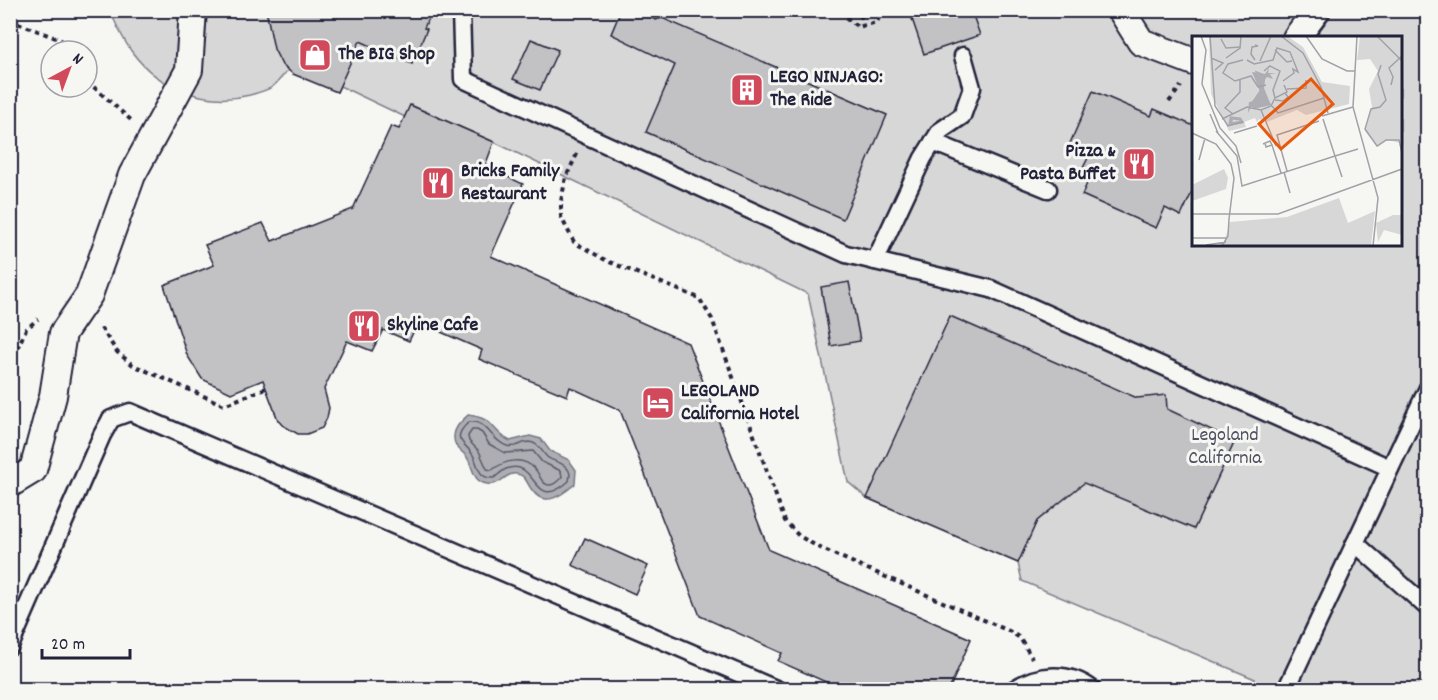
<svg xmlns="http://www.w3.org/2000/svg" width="1438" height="700" viewBox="0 0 1438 700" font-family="Dekko,sans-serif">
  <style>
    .green { fill: #d7d7d7; stroke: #7c7c89; stroke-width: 1.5; fill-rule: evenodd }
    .water { fill: #adadb3; stroke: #757583; stroke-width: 1.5 }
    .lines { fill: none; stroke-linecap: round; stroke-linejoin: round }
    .shore { stroke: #5a5a6b; stroke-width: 1.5 }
    .building { fill: #c2c2c4; stroke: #22223b; stroke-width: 1.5 }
    .service-casing { stroke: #22223b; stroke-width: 21 }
    .pedestrian-casing { stroke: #22223b; stroke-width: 30 }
    .path { stroke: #22223b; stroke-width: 4; stroke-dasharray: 4.5 4.5; stroke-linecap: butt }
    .service { stroke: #f6f6f2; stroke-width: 16 }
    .pedestrian { stroke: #f6f6f2; stroke-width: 26 }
    .labels { text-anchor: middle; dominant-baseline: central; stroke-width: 6; stroke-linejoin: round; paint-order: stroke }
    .poi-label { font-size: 20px; font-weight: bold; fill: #22223b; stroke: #f6f6f2; text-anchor: start }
    .park-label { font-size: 20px; fill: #4f4f62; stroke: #f6f6f2 }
    .inset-river { fill: none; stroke: #adadb3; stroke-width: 3 }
    .inset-road { fill: none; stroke: #a1a1a9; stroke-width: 1.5 }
    .view { fill: #e8590c; fill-opacity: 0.15; stroke: #e8590c; stroke-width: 3 }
    .inset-edge { fill: none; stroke: #22223b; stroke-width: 3 }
  </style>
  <rect width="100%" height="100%" fill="#f6f6f2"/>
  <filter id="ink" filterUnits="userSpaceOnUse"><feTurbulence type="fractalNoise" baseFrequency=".0167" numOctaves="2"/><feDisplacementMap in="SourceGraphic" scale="12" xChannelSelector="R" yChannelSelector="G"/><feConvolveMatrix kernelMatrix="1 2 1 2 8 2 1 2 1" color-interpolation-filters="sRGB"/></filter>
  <g filter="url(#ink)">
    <path class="green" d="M110,11H1427V689H1252L1255,679L1022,581L1018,563L867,498L848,482L808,294L494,142L411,105L405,117L340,86L337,92L288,70C283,75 278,83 272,87C266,91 257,93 250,95C206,106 159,89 132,52C123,40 116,24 110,11ZM1194,38H1400V244H1194Z"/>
    <path class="water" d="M468,415C495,418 490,430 510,441L530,436L541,439L550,451L569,460L576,470L575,484C563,494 545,509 532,490C527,484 526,475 517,474C505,472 500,487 487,484C471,481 474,466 466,456C461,450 454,447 454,438C453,428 462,421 468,415Z"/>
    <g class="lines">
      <g class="shore">
        <path d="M469,422C488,420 490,440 507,446C514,449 522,442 529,442C539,443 541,451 547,457C553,462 563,462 567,468C571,472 570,476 569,481C531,515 539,457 506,469C502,471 498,475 494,478C479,479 479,468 474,457C467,442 448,441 469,422Z"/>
        <path d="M472,430H477L482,433L489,444L505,453L533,451L542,462L561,471L562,477C559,480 555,485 550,485C541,485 540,474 535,469C522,455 504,461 492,470L487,469L479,451L469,441L468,436Z"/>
      </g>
    </g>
    <g class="building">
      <path d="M266,10H432L424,28L427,29L412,64L360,41L337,92L293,74L282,65L274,49Z"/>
      <path d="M621,10H634L656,20L662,18L887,115L843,219L646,132L675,65L611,34Z"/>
      <path d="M909,10H971L980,35L924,54Z"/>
      <path d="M531,39L558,50L540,90L513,79Z"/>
      <path d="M1093,91L1151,116L1154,109L1194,126V188L1181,216L1165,208L1156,228L1082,195L1091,174L1082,170L1088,158L1067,150Z"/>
      <path d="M410,105L494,142L485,166L523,184L491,256L688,343L769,550L971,639L949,690H844L778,661L782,653L700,616L620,410L570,387L567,396L479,359L482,350L418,322L409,341L383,330L372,351L347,341L324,389L329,408L327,418L322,428L307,434H298L282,425L278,420L263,380L231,393L202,379L187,355L164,285L214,265L205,245L263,223L272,241L353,209L391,126L399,129Z"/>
      <path d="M849,282L860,341L831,346L821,287Z"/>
      <path d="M950,316L1137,398L1166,395L1167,409L1235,441L1194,529L1084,483L1037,521L1018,563L867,498Z"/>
      <path d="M585,538L648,566L635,594L572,565Z"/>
    </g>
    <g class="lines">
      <g class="service-casing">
        <g id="service">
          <path d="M461,10L463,79L846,254L991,289L1390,468"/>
          <path d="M933,142L1048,189"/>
          <path d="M875,261L923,158L940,131L962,116L972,88L963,56"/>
          <path d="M1355,543L1428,608"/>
          <path d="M10,646L102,435L111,419L130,412L778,690"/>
          <path d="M1013,690C1038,673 1069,671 1093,690"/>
          <path d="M1286,690L1428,388"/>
        </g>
      </g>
      <g class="pedestrian-casing">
        <g id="pedestrian">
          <path d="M1121,10L1141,42L1194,62"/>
          <path d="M1296,38L1317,10"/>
          <path d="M10,484L33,470L53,396L63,333L89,295L132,175L189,70L193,10"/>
        </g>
      </g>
      <g class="path">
        <path d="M842,10L844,16L858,27L877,22L882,10"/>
        <path d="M853,10L861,17L866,10"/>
        <path d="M1017,10L1029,15L1041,10"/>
        <path d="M10,20L61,40L67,51"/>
        <path d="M87,81L132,121"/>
        <path d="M1169,102L1181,86"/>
        <path d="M577,154L566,177L561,201V217L574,242L607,261L699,298L712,319L785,521L799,536L822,549L1009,631L1020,638L1032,658"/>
        <path d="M101,328L117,352L133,365L224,405L266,388"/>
        <path d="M10,365L26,329L38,319"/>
      </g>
      <use href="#service" class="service"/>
      <use href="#pedestrian" class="pedestrian"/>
    </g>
  </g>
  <defs>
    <g id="shop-square" transform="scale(1.725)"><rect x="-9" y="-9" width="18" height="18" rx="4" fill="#d1495b" stroke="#f6f6f2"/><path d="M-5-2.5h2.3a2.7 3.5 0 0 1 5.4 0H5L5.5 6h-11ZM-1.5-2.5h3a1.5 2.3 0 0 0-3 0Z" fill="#fff"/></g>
    <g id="building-square" transform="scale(1.725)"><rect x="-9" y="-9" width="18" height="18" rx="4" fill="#d1495b" stroke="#f6f6f2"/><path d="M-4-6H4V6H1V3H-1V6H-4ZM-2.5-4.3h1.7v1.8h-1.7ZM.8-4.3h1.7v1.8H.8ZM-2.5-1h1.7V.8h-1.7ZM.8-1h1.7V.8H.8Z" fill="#fff"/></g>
    <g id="restaurant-square" transform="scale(1.725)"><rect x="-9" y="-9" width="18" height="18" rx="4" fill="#d1495b" stroke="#f6f6f2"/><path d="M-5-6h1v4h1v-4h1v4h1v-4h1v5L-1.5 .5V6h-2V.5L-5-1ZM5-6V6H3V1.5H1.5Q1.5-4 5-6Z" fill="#fff"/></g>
    <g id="hotel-square" transform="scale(1.725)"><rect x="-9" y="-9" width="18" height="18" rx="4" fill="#d1495b" stroke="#f6f6f2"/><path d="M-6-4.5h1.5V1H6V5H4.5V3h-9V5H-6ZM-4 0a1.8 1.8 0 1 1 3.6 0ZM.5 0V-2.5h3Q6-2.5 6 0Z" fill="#fff"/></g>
  </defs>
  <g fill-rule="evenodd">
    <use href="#shop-square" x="315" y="55"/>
    <use href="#building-square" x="747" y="90"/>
    <use href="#restaurant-square" x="1139" y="164"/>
    <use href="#restaurant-square" x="438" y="183"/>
    <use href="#restaurant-square" x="364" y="326"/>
    <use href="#hotel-square" x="658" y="403"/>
  </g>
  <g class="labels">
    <g class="poi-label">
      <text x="338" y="55">The BIG Shop</text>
      <text x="770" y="78">LEGO NINJAGO:<tspan x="770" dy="23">The Ride</tspan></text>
      <text x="1116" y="152" text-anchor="end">Pizza &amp;<tspan x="1116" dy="23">Pasta Buffet</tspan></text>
      <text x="461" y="172">Bricks Family<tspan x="461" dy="23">Restaurant</tspan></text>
      <text x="387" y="326">Skyline Cafe</text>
      <text x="681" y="392">LEGOLAND<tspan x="681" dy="23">California Hotel</tspan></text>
    </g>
    <g class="park-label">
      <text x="1225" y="436">Legoland<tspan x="1225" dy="23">California</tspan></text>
    </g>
  </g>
  <g transform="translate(1192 36)">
    <rect width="210" height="210" fill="#f6f6f2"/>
    <path d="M17,0H95L111,11L130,46L158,50L157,68L114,79L105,74L75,86L67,83L65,86L63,82L52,86L54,91L37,95L19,58ZM168,0H210V118L208,107L196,104L186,111L173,95L180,71L177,53L186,35L178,23L165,24ZM32,133L36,142L34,153L0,165V149ZM147,162L156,187L183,175L179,210H31L38,186L95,181ZM201,179H210V199L192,194L186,206L184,187Z" fill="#d7d7d7"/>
    <path d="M77,32L76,37H85L78,38L81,43L75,41L70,47L78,67L59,71L56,77L57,66L63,65L68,55L60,36L73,38Z" fill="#adadb3"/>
    <path class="inset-river" d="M65,37L72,40L70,57L77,68L63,71L60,68L69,55ZM39,82L48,83L50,86L38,88ZM40,82L48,83L50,86L38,88Z"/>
    <path class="inset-road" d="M9,0L14,14L10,48L28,92M18,0L23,70L36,90L51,86M89,0L111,17L129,51L136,77M114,0L130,23L155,35H163M165,0L161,71L186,162L181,210M185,0L210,25M29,3L34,12L49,11M63,9L66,10L60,11L59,18L63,24M83,14L95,26L100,25M19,22L31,27L23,34M34,22L48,12L49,0M51,24L36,28L31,37L43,45L59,40L66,51L74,49M55,24L62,28L81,24L85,12L98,16L106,36L101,33L102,37L91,45M68,25L79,0M189,29L186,38L194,64L188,71L179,73L173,93L185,110L194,104H207L210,117M72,35L78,30L88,35L81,54L83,62M199,49L201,41L197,32L210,20M95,53L114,52V44M83,64L91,65L96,61L93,57M80,70L86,77L132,62M69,74L84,110M18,78L26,97M41,78L33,72L48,56V43M130,80L161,71M30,83L55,71L69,74L79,70L83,62L95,56L92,49M28,92L44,110L49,127M24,95L45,120L50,150L143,120L131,83M0,97L24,108L39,128L42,142L37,183M42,97L65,90M71,108L78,105L80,109L74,111L73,107M80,109L89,137M7,124L13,102M95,135L85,99L127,85M92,136L98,157M150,141L143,120L166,113M0,178H86L210,133M0,202H34M14,209L34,206M30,210L36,200L37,183"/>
    <path class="view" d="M119,43L141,68L89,113L67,88Z"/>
    <rect width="210" height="210" class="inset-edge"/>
  </g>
  <rect width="1438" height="700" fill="none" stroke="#f6f6f2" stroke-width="36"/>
  <rect x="18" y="18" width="1402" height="664" fill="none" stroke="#22223b" stroke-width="2" filter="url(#ink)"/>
  <g transform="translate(69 69) rotate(41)"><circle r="28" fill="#f6f6f2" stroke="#a1a1a9" stroke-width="1.5"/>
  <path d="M0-4.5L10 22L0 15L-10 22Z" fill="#d1495b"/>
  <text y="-9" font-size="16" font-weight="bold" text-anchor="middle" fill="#22223b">N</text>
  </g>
  <path d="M42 649v9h88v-9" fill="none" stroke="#22223b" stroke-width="3"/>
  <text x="51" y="649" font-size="18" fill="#22223b" stroke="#f6f6f2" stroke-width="4.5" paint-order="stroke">20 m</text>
</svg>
